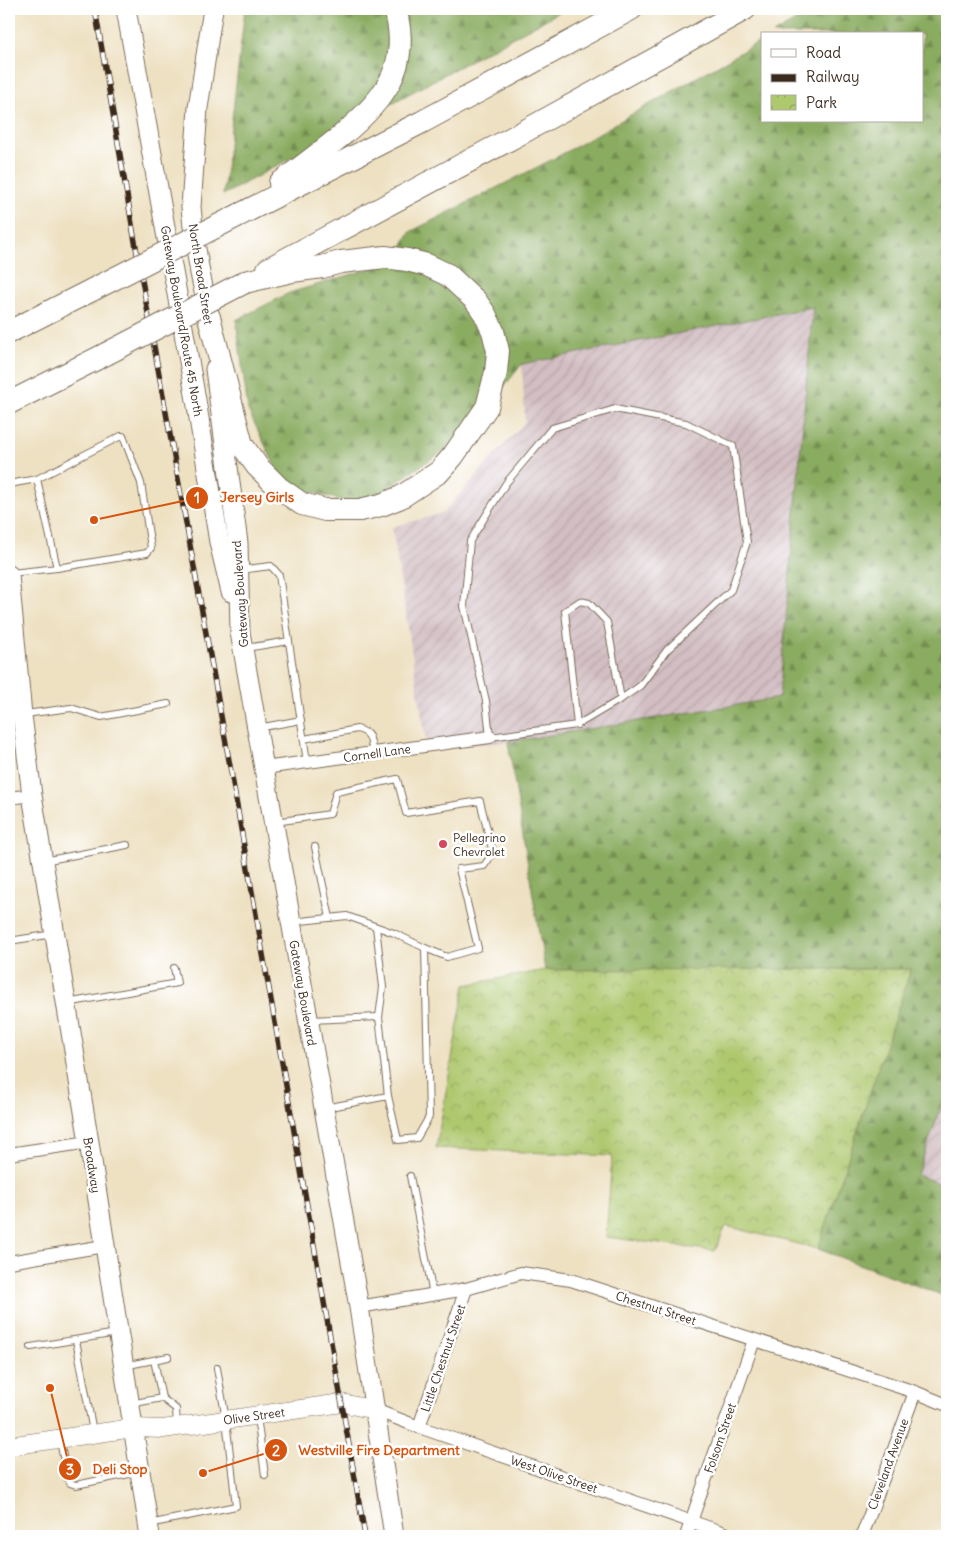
<svg xmlns="http://www.w3.org/2000/svg" width="956" height="1545" viewBox="0 0 956 1545" font-family="Delius,sans-serif">
  <style>
    .industrial { fill: url(#industrial-furrows) }
    .forest { fill: url(#forest-firs); stroke: #626b40 }
    .park { fill: url(#park-crowns); stroke: #747946 }
    .lines { fill: none; stroke-linecap: round; stroke-linejoin: round }
    .lane-casing { stroke: #7a6a57; stroke-width: 8 }
    .street-casing { stroke: #7a6a57; stroke-width: 14 }
    .secondary-casing { stroke: #7a6a57; stroke-width: 19 }
    .primary-casing { stroke: #7a6a57; stroke-width: 21 }
    .highway-casing { stroke: #7a6a57; stroke-width: 24 }
    .lane { stroke: #fff; stroke-width: 6 }
    .street { stroke: #fff; stroke-width: 12 }
    .secondary { stroke: #fff; stroke-width: 18 }
    .primary { stroke: #fff; stroke-width: 19 }
    .highway { stroke: #fff; stroke-width: 22 }
    .rail-casing { stroke: #3b2a1e; stroke-width: 5.5 }
    .rail { stroke: #fff; stroke-width: 4; stroke-dasharray: 11; stroke-linecap: butt }
    .highway-bridge-casing { stroke: #7a6a57; stroke-width: 24; stroke-linecap: butt }
    .highway-bridge { stroke: #fff; stroke-width: 22 }
    .poi-dot { fill: #d1495b; stroke: #fff; stroke-width: 2 }
    .labels { text-anchor: middle; dominant-baseline: central; stroke-width: 5; stroke-linejoin: round; paint-order: stroke }
    .street-label { font-size: 12px; fill: #3b2a1e; stroke: #fff }
    .poi-label { font-size: 12px; fill: #3b2a1e; stroke: #fff; text-anchor: start }
    .leader { fill: none; stroke: #d7540e; stroke-width: 2 }
    .callout-dot { fill: #d7540e; stroke: #fff; stroke-width: 2 }
    .mark-label { font-size: 15px; text-anchor: middle; font-weight: bold; fill: #fff }
    .callout-label { font-size: 14px; text-anchor: middle; font-weight: bold; fill: #d7540e; stroke: #fff; stroke-width: 5; stroke-linejoin: round; paint-order: stroke }
  </style>
  <defs>
    <pattern id="industrial-furrows" width="10" height="10" patternUnits="userSpaceOnUse" patternTransform="scale(1.25)"><rect width="10" height="10" fill="#d2bec3"/><path d="M-1 1l2-2M0 10L10 0M9 11l2-2" fill="none" stroke="#b5a3a7"/></pattern>
    <pattern id="forest-firs" width="22" height="20" patternUnits="userSpaceOnUse" patternTransform="scale(1.25)"><rect width="22" height="20" fill="#8aac61"/><path d="M5 1l3.5 6h-7zM16 11l3.5 6h-7z" fill="#728c4f"/></pattern>
    <pattern id="park-crowns" width="20" height="18" patternUnits="userSpaceOnUse" patternTransform="scale(1.25)"><rect width="20" height="18" fill="#aec86e"/><path d="M2 6a3 3 0 1 1 6 0M12 15a3 3 0 1 1 6 0" fill="none" stroke="#8fa35a"/></pattern>
  </defs>
  <rect width="100%" height="100%" fill="#fff"/>
  <filter id="ink" filterUnits="userSpaceOnUse"><feTurbulence type="fractalNoise" baseFrequency=".02" numOctaves="2"/><feDisplacementMap in="SourceGraphic" scale="10" xChannelSelector="R" yChannelSelector="G"/><feConvolveMatrix kernelMatrix="1 2 1 2 8 2 1 2 1" color-interpolation-filters="sRGB"/></filter>
  <filter id="wash" filterUnits="userSpaceOnUse"><feTurbulence type="fractalNoise" baseFrequency=".0096" numOctaves="4" result="noise"/><feDisplacementMap in="SourceGraphic" scale="20" xChannelSelector="R" yChannelSelector="G"/><feGaussianBlur stdDeviation="1.12" result="paint"/><feColorMatrix in="noise" values="0 0 0 0 0 0 0 0 0 0 0 0 0 0 0 0 0 1.4 0 .05"/><feComposite in="paint" operator="in"/></filter>
  <g filter="url(#wash)">
    <rect width="100%" height="100%" fill="#eee1c2"/>
    <g class="industrial">
      <path d="M813,306L780,698L508,742L427,748L392,527L443,513L525,422L522,364Z"/>
      <path d="M947,1014V1254L872,1228Z"/>
    </g>
    <g class="forest">
      <path d="M245,9H565L223,195Z"/>
      <path d="M816,9H947V1090L917,1175L947,1186V1297L818,1249L911,969L545,970L508,742L779,698L813,307L522,364L464,437L361,506L284,484L248,410L236,320L289,293L393,262L410,232L557,157L762,40V121H922V34H773Z"/>
    </g>
    <path class="park" d="M911,969L818,1249L726,1226L715,1251L606,1237L612,1156L436,1148L465,985L545,970Z"/>
  </g>
  <g filter="url(#ink)">
    <g class="lines">
      <g class="lane-casing">
        <g id="lane">
          <path d="M615,409L686,423L733,446L747,542L731,590L667,650L640,686L621,699L577,725L490,737L486,701L464,606L470,541L506,483L552,428Z"/>
          <path d="M9,484L37,479L57,568"/>
          <path d="M239,570L271,566L279,575L307,762"/>
          <path d="M11,573L57,568L147,553L151,548L141,483L123,436H121L37,479"/>
          <path d="M246,648L289,641"/>
          <path d="M25,714L71,708L101,717L168,704"/>
          <path d="M577,725L565,611L580,601L589,603L607,622L621,699"/>
          <path d="M258,728L301,720"/>
          <path d="M304,739L357,729C372,733 370,739 373,753"/>
          <path d="M275,822L330,814L336,792L397,779L406,813L480,801L493,853L484,866L459,869L478,948L447,957L425,948"/>
          <path d="M315,847L330,918"/>
          <path d="M44,861L127,845"/>
          <path d="M292,922L347,916L394,933L425,948L429,1117L417,1138L398,1140L388,1096L325,1108"/>
          <path d="M376,927L383,987L379,1017L388,1096"/>
          <path d="M9,941L54,934"/>
          <path d="M67,1003L177,983L174,968"/>
          <path d="M310,1020L379,1017"/>
          <path d="M410,1176L433,1295"/>
          <path d="M76,1340L93,1432"/>
          <path d="M31,1347L117,1333"/>
          <path d="M154,1360L162,1398"/>
          <path d="M124,1366L168,1357"/>
          <path d="M130,1404L162,1398L176,1409L177,1427"/>
          <path d="M257,1417L265,1475"/>
          <path d="M60,1440L67,1478L70,1483L76,1485L139,1472"/>
          <path d="M149,1524L236,1506L226,1420L217,1368"/>
        </g>
      </g>
      <g class="street-casing">
        <g id="street">
          <path d="M264,768L490,737"/>
          <path d="M9,798L32,795"/>
          <path d="M9,1154L89,1142"/>
          <path d="M9,1262L104,1246"/>
          <path d="M359,1307L466,1289L521,1273L571,1280L915,1392L947,1405"/>
          <path d="M375,1410L419,1427L733,1536"/>
          <path d="M419,1427L466,1289"/>
          <path d="M686,1536L754,1340"/>
          <path d="M862,1536L915,1392"/>
        </g>
      </g>
      <g class="secondary-casing">
        <path id="secondary" d="M9,1446L133,1428L163,1429L342,1403L375,1410"/>
      </g>
      <g class="primary-casing">
        <g id="primary">
          <path d="M126,9L196,400L219,542L231,592"/>
          <path d="M209,315L200,273L194,236L191,207L198,108L213,9"/>
          <path d="M215,369L238,543L240,632L359,1307L394,1536"/>
          <path d="M9,575L22,715L32,795L89,1142L150,1536"/>
        </g>
      </g>
      <g class="highway-casing">
        <g id="highway">
          <path d="M280,183C300,168 321,152 341,136C383,101 412,67 395,9"/>
          <path d="M239,215L422,122L631,9"/>
          <path d="M268,269L525,131L745,9"/>
          <path d="M209,317L242,445L257,466L279,488L302,504L325,510H360L381,505L401,497L439,472L453,456L487,407L496,372L498,351L493,331L485,314L476,301L448,275L427,265L407,260L385,257L341,262L322,267L292,271L245,282"/>
          <path d="M9,332L94,289"/>
          <path d="M9,403L106,354"/>
          <path d="M9,699L13,710"/>
        </g>
      </g>
      <use href="#lane" class="lane"/>
      <use href="#street" class="street"/>
      <use href="#secondary" class="secondary"/>
      <use href="#primary" class="primary"/>
      <use href="#highway" class="highway"/>
      <g class="rail-casing">
        <path id="rail" d="M95,9L134,236L227,749L365,1536"/>
      </g>
      <use href="#rail" class="rail"/>
      <g class="highway-bridge-casing">
        <g id="highway-bridge">
          <path d="M94,289L239,215"/>
          <path d="M106,354L245,282"/>
        </g>
      </g>
      <use href="#highway-bridge" class="highway-bridge"/>
    </g>
  </g>
  <circle class="poi-dot" cx="443" cy="844" r="5"/>
  <g class="labels">
    <g class="street-label">
      <text transform="translate(201 274) rotate(81)">North Broad Street</text>
      <text transform="translate(182 321) rotate(80)">Gateway Boulevard/Route 45 North</text>
      <text transform="translate(240 594) rotate(-94)">Gateway Boulevard</text>
      <text transform="translate(377 753) rotate(-8)">Cornell Lane</text>
      <text transform="translate(303 993) rotate(80)">Gateway Boulevard</text>
      <text transform="translate(92 1165) rotate(81)">Broadway</text>
      <text transform="translate(656 1308) rotate(18)">Chestnut Street</text>
      <text transform="translate(443 1358) rotate(-71)">Little Chestnut Street</text>
      <text transform="translate(254 1416) rotate(-8)">Olive Street</text>
      <text transform="translate(720 1438) rotate(-71)">Folsom Street</text>
      <text transform="translate(888 1464) rotate(-70)">Cleveland Avenue</text>
      <text transform="translate(554 1474) rotate(19)">West Olive Street</text>
    </g>
    <g class="poi-label">
      <text x="453" y="837">Pellegrino<tspan x="453" dy="14">Chevrolet</tspan></text>
    </g>
  </g>
  <path class="leader" d="M94 520L197 498M203 1473L276 1450M50 1388L70 1469"/>
  <g class="callout-dot">
    <circle cx="94" cy="520" r="5"/>
    <circle cx="203" cy="1473" r="5"/>
    <circle cx="50" cy="1388" r="5"/>
    <circle cx="197" cy="498" r="12"/>
    <circle cx="276" cy="1450" r="12"/>
    <circle cx="70" cy="1469" r="12"/>
  </g>
  <g class="mark-label">
    <text x="197" y="503">1</text>
    <text x="276" y="1456">2</text>
    <text x="70" y="1475">3</text>
  </g>
  <g class="callout-label">
    <text x="257" y="502">Jersey Girls</text>
    <text x="379" y="1455">Westville Fire Department</text>
    <text x="120" y="1474">Deli Stop</text>
  </g>
  <rect width="956" height="1545" fill="none" stroke="#fff" stroke-width="30"/>
  <rect x="761" y="32" width="162" height="90" fill="#ffffff" stroke="#b1aaa5"/>
  <rect x="771" y="49" width="25" height="8" fill="#ffffff" stroke="#b1aaa5"/>
  <text x="806" y="58" font-size="15" fill="#3b2a1e">Road</text>
  <rect x="771" y="74" width="25" height="8" fill="#3b2a1e" stroke="#b1aaa5"/>
  <text x="806" y="82" font-size="15" fill="#3b2a1e">Railway</text>
  <rect x="771" y="95" width="25" height="15" fill="url(#park-crowns)" stroke="#b1aaa5"/>
  <text x="806" y="108" font-size="15" fill="#3b2a1e">Park</text>
</svg>
